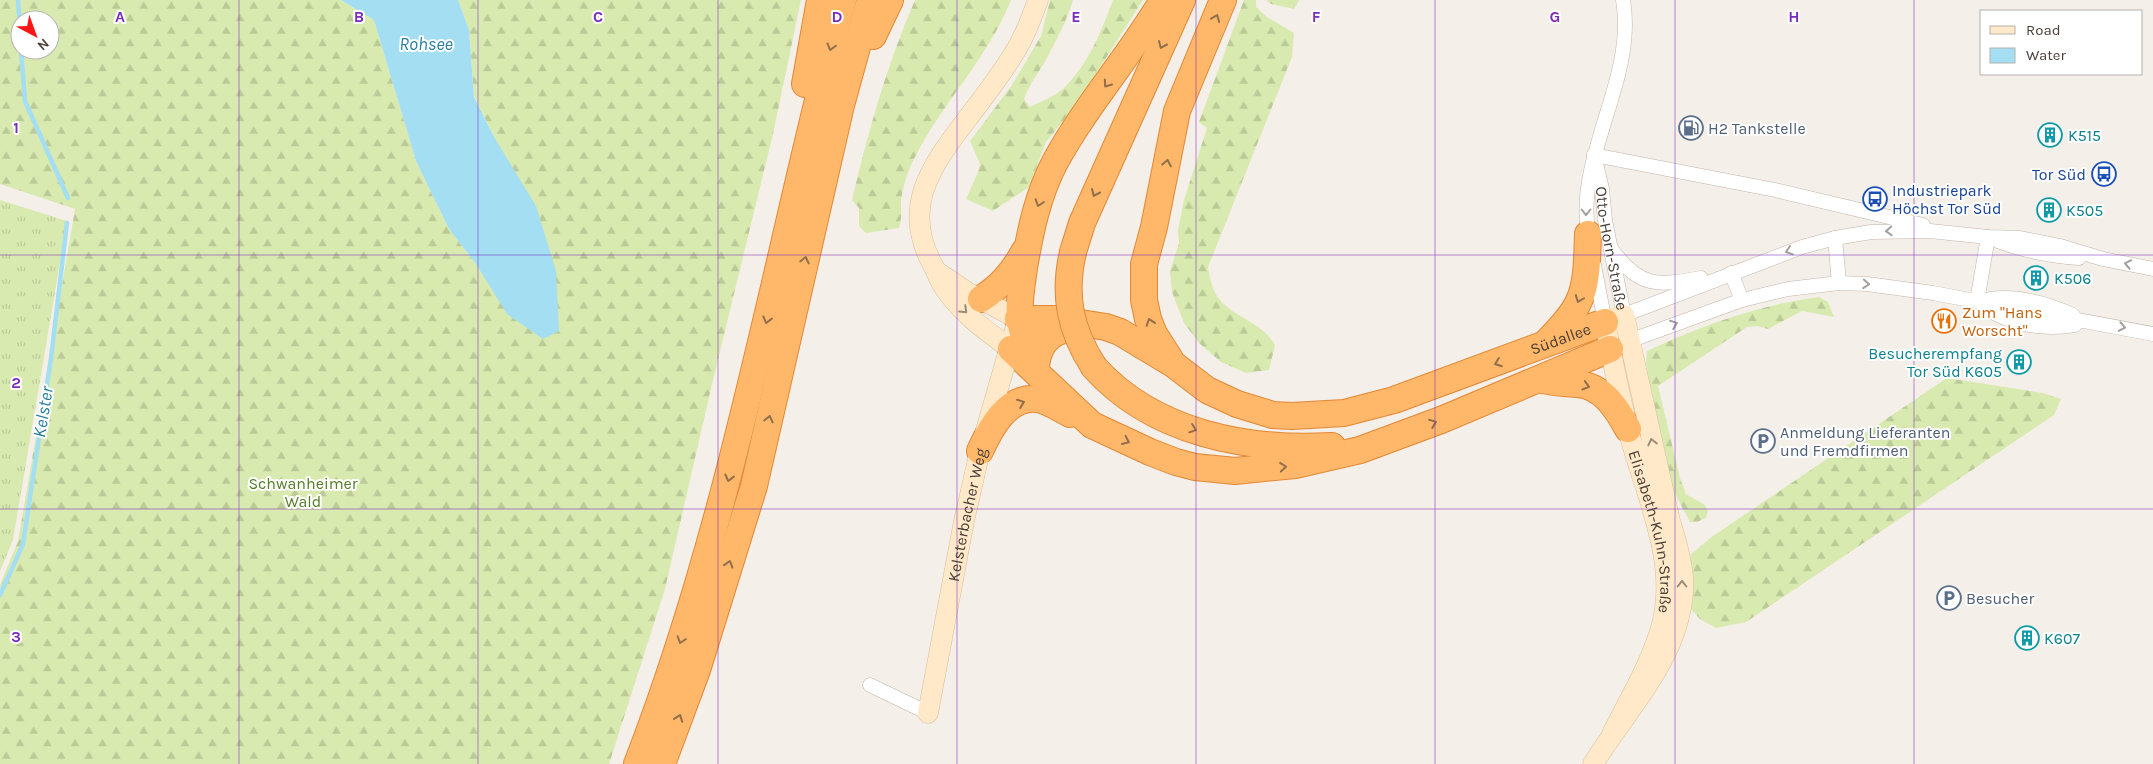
<svg xmlns="http://www.w3.org/2000/svg" width="2153" height="764" viewBox="0 0 2153 764" font-family="Karla,sans-serif">
  <style>
    .grass { fill: url(#grass-tufts) }
    .forest { fill: url(#forest-firs); fill-rule: evenodd }
    .water { fill: #a3def3 }
    .lines { fill: none; stroke-linecap: round; stroke-linejoin: round }
    .stream { stroke: #a3def3; stroke-width: 4.5 }
    .street-casing { stroke: #c1b5ab; stroke-width: 15 }
    .secondary-casing { stroke: #d9bf99; stroke-width: 21 }
    .highway-casing { stroke: #e28835; stroke-width: 28 }
    .street { stroke: #fff; stroke-width: 14 }
    .secondary { stroke: #ffe9c8; stroke-width: 20 }
    .highway { stroke: #ffb769; stroke-width: 26 }
    .highway-bridge-casing { stroke: #e28835; stroke-width: 28; stroke-linecap: butt }
    .highway-bridge { stroke: #ffb769; stroke-width: 26 }
    .oneway { stroke: #926f4b }
    .oneway2 { stroke: #a49f9b }
    .oneway3 { stroke: #9b8c78 }
    .grid { fill: none; stroke: #7b2cbf; stroke-width: 1; stroke-opacity: 0.55 }
    .labels { text-anchor: middle; dominant-baseline: central; stroke-width: 4; stroke-linejoin: round; paint-order: stroke }
    .service-label { font-size: 16px; fill: #4e5e75; stroke: #fff; text-anchor: start }
    .culture-label { font-size: 16px; fill: #0d838f; stroke: #fff; text-anchor: start }
    .transit-label { font-size: 16px; fill: #164399; stroke: #fff; text-anchor: end }
    .street-label { font-size: 16px; fill: #493f37; stroke: #fff }
    .food-label { font-size: 16px; fill: #c56008; stroke: #fff; text-anchor: start }
    .park-label { font-size: 16px; fill: #557d27; stroke: #fff }
    .water-label { font-size: 18px; font-style: italic; fill: #287fa0; stroke: #fff }
    .grid-label { font-size: 16px; text-anchor: middle; font-weight: bold; fill: #7b2cbf; stroke: #fff; stroke-width: 4; stroke-linejoin: round; paint-order: stroke }
  </style>
  <defs>
    <pattern id="grass-tufts" width="24" height="20" patternUnits="userSpaceOnUse" patternTransform="scale(1.25)"><rect width="24" height="20" fill="#d9eab0"/><path d="M3 7l-1-3M5 7V3M7 7l1-3M15 17l-1-3M17 17v-4M19 17l1-3" fill="none" stroke="#bcca98"/></pattern>
    <pattern id="forest-firs" width="22" height="20" patternUnits="userSpaceOnUse" patternTransform="scale(1.25)"><rect width="22" height="20" fill="#d9eab0"/><path d="M5 1l3.5 6h-7zM16 11l3.5 6h-7z" fill="#bcca98"/></pattern>
  </defs>
  <rect width="100%" height="100%" fill="#f5efe9"/>
  <path class="grass" d="M0,200L67,221L13,540L0,571Z"/>
  <g class="forest">
    <path d="M0,0H341L374,20L416,161L449,229L476,264L494,137L474,96L469,30L458,0H801L773,134L712,384L665,589L609,764H0V585L18,541L75,209L0,184ZM20,20H50V50H20Z"/>
    <path d="M915,0H1011C988,58 943,102 915,157C908,170 903,186 901,201C901,210 902,219 899,228L866,233L859,226V208L852,200C868,132 887,64 915,0Z"/>
    <path d="M1050,0H1073C1067,20 1057,39 1047,58C1039,72 1030,83 1024,99L1030,107C1041,101 1056,96 1064,88C1089,63 1101,32 1113,0H1143L1076,105L1046,142L1029,187L993,211L966,199L978,172L980,164L970,141L1012,85L1041,36Z"/>
    <path d="M1244,0H1256V7L1267,17L1294,33L1292,57L1208,267C1210,278 1212,291 1220,300C1235,318 1262,322 1275,345L1269,370L1246,373L1221,362L1199,343L1184,323L1172,292L1170,271L1179,243L1178,230L1184,200L1207,128L1199,122Z"/>
    <path d="M1266,0H1299L1294,9L1271,4Z"/>
    <path d="M1819,297L1828,302L1834,317L1802,311L1768,329L1757,326L1747,327L1658,386L1680,478L1686,494L1705,505L1708,511L1706,518L1697,522H1690L1674,492L1650,388L1646,362L1647,351C1702,325 1759,305 1819,297Z"/>
    <path d="M1947,378L2043,393L2061,399L2054,415L1746,622L1716,628L1700,619L1689,607L1691,554L1713,536Z"/>
  </g>
  <path class="water" d="M341,0H458L469,30L474,97L494,137L536,206L556,271L559,331L543,339L507,314L476,264L449,229L416,161L374,20Z"/>
  <g class="lines">
    <g class="stream">
      <path d="M18,0L20,28"/>
      <path d="M21,50L25,101L68,198"/>
      <path d="M0,595L23,544L51,358L67,223"/>
    </g>
    <g class="street-casing">
      <g id="street">
        <path id="s1" d="M1594,155L1602,189L1605,220L1624,315L1802,247L1835,238L1871,232L1930,231L1988,237L2020,238L2060,246L2103,259L2153,269"/>
        <path d="M1594,155L1775,190L1923,225"/>
        <path d="M1835,238L1839,283"/>
        <path d="M1589,239C1573,157 1637,81 1623,0"/>
        <path d="M1998,241C2024,251 2051,256 2079,258"/>
        <path d="M1612,250C1640,288 1658,286 1701,278"/>
        <path d="M1594,265L1605,322"/>
        <path d="M1731,273L1742,300"/>
        <path d="M1990,299C2017,295 2048,304 2073,315"/>
        <path d="M1977,301L1988,237"/>
        <path d="M1986,308C2011,325 2045,330 2075,325"/>
        <path d="M1629,341L1742,300L1788,289L1839,283L1867,284L1933,293L2153,334"/>
        <path d="M870,685L928,713"/>
      </g>
    </g>
    <g class="secondary-casing">
      <g id="secondary">
        <path d="M1011,349C986,331 958,311 942,284C939,279 937,273 934,267C901,210 929,169 964,123C981,101 998,79 1013,55C1024,38 1031,19 1038,0"/>
        <path id="s2" d="M928,713L964,521L980,451L1018,319L967,292L936,271"/>
        <path id="s3" d="M1593,764C1629,706 1687,650 1683,577C1681,557 1676,540 1670,521L1624,315L1605,322C1612,358 1619,394 1628,429C1644,493 1680,561 1661,628C1650,665 1629,700 1612,734"/>
      </g>
    </g>
    <g class="highway-casing">
      <g id="highway">
        <path d="M873,36L890,0"/>
        <path d="M805,84L820,0"/>
        <path d="M1073,252L1082,223L1182,0"/>
        <path d="M981,299C1001,286 1013,272 1024,252"/>
        <path id="s4" d="M1018,319H1056L1106,327L1120,332L1173,364L1207,390L1237,404L1273,415L1292,416L1344,413L1394,400L1605,322"/>
        <path d="M1024,336C1016,314 1021,291 1024,268C1030,232 1038,194 1055,162C1086,105 1130,56 1163,0"/>
        <path d="M1546,343C1557,331 1571,318 1578,303C1588,283 1587,256 1588,234"/>
        <path d="M1011,349L1092,425L1150,452L1176,462L1195,467L1235,471L1295,465L1360,450L1441,420L1610,349"/>
        <path d="M1170,359L1154,334L1148,319L1144,300V264L1154,227L1177,111L1223,0"/>
        <path d="M1036,365C1040,337 1056,329 1082,326"/>
        <path d="M1094,367C1153,433 1247,451 1332,446"/>
        <path d="M1540,379C1556,384 1562,382 1578,384C1603,386 1617,409 1628,429"/>
        <path d="M980,451C990,429 1007,395 1038,399C1049,401 1060,409 1070,414"/>
        <path d="M637,764C733,517 776,255 843,0"/>
        <path d="M662,764L697,670L754,486L841,105L870,0"/>
      </g>
    </g>
    <use href="#street" class="street"/>
    <use href="#secondary" class="secondary"/>
    <use href="#highway" class="highway"/>
    <g class="highway-bridge-casing">
      <path id="highway-bridge" d="M1073,252C1063,295 1070,330 1094,367"/>
    </g>
    <use href="#highway-bridge" class="highway-bridge"/>
  </g>
  <defs><path id="oneway-chevron" d="M-2-3.5L2.5 0L-2 3.5" fill="none" stroke-width="1.6" stroke-linecap="round" stroke-linejoin="round" transform="scale(1.25)"/></defs>
  <g class="oneway">
    <use href="#oneway-chevron" transform="translate(1216 18) rotate(-68)"/>
    <use href="#oneway-chevron" transform="translate(1162 45) rotate(114)"/>
    <use href="#oneway-chevron" transform="translate(831 47) rotate(105)"/>
    <use href="#oneway-chevron" transform="translate(1107 84) rotate(125)"/>
    <use href="#oneway-chevron" transform="translate(1167 163) rotate(-79)"/>
    <use href="#oneway-chevron" transform="translate(1095 193) rotate(114)"/>
    <use href="#oneway-chevron" transform="translate(1039 203) rotate(108)"/>
    <use href="#oneway-chevron" transform="translate(805 260) rotate(-77)"/>
    <use href="#oneway-chevron" transform="translate(1579 299) rotate(111)"/>
    <use href="#oneway-chevron" transform="translate(767 320) rotate(104)"/>
    <use href="#oneway-chevron" transform="translate(1150 322) rotate(-109)"/>
    <use href="#oneway-chevron" transform="translate(1498 363) rotate(160)"/>
    <use href="#oneway-chevron" transform="translate(1586 386) rotate(17)"/>
    <use href="#oneway-chevron" transform="translate(1021 403) rotate(-21)"/>
    <use href="#oneway-chevron" transform="translate(769 419) rotate(-77)"/>
    <use href="#oneway-chevron" transform="translate(1433 423) rotate(-21)"/>
    <use href="#oneway-chevron" transform="translate(1193 429) rotate(19)"/>
    <use href="#oneway-chevron" transform="translate(1126 441) rotate(25)"/>
    <use href="#oneway-chevron" transform="translate(1283 467) rotate(-5)"/>
    <use href="#oneway-chevron" transform="translate(729 478) rotate(104)"/>
    <use href="#oneway-chevron" transform="translate(729 564) rotate(-73)"/>
    <use href="#oneway-chevron" transform="translate(681 640) rotate(108)"/>
    <use href="#oneway-chevron" transform="translate(679 718) rotate(-70)"/>
  </g>
  <g class="oneway2">
    <use href="#oneway-chevron" transform="translate(1586 212) rotate(90)"/>
    <use href="#oneway-chevron" transform="translate(1889 231) rotate(177)"/>
    <use href="#oneway-chevron" transform="translate(1789 251) rotate(161)"/>
    <use href="#oneway-chevron" transform="translate(2128 264) rotate(-169)"/>
    <use href="#oneway-chevron" transform="translate(1866 284) rotate(4)"/>
    <use href="#oneway-chevron" transform="translate(1674 324) rotate(-21)"/>
    <use href="#oneway-chevron" transform="translate(2122 327) rotate(11)"/>
  </g>
  <g class="oneway3">
    <use href="#oneway-chevron" transform="translate(964 310) rotate(44)"/>
    <use href="#oneway-chevron" transform="translate(1652 442) rotate(-103)"/>
    <use href="#oneway-chevron" transform="translate(1682 584) rotate(-90)"/>
  </g>
  <path class="grid" d="M239,0V764M478,0V764M718,0V764M957,0V764M1196,0V764M1435,0V764M1675,0V764M1914,0V764M0,255H2153M0,509H2153"/>
  <defs>
    <g id="fuel-ring" transform="scale(1.25)"><circle r="9.5" fill="#fff" stroke="#5c6f8a" stroke-width="1.5"/><path d="M-5.5-6h7V0h2V4h1.3V-2.5L3-4.5l.8-.8L6-3V5H2.5V1h-1V6h-7ZM-4.2-4.7v3.2H.2V-4.7Z" fill="#5c6f8a"/></g>
    <g id="building-ring" transform="scale(1.25)"><circle r="9.5" fill="#fff" stroke="#0f9aa8" stroke-width="1.5"/><path d="M-4-6H4V6H1V3H-1V6H-4ZM-2.5-4.3h1.7v1.8h-1.7ZM.8-4.3h1.7v1.8H.8ZM-2.5-1h1.7V.8h-1.7ZM.8-1h1.7V.8H.8Z" fill="#0f9aa8"/></g>
    <g id="bus-ring" transform="scale(1.25)"><circle r="9.5" fill="#fff" stroke="#1a4fb4" stroke-width="1.5"/><path d="M-5-6H5V4H4V6H2V4H-2V6H-4V4H-5ZM-3.5-4V0h7V-4ZM-3.5 1.2v1.5H-2V1.2ZM2 1.2v1.5H3.5V1.2Z" fill="#1a4fb4"/></g>
    <g id="restaurant-ring" transform="scale(1.25)"><circle r="9.5" fill="#fff" stroke="#e8710a" stroke-width="1.5"/><path d="M-5-6h1v4h1v-4h1v4h1v-4h1v5L-1.5 .5V6h-2V.5L-5-1ZM5-6V6H3V1.5H1.5Q1.5-4 5-6Z" fill="#e8710a"/></g>
    <g id="parking-ring" transform="scale(1.25)"><circle r="9.5" fill="#fff" stroke="#5c6f8a" stroke-width="1.5"/><path d="M-3.5-5.5H1a3.5 3.5 0 0 1 0 7H-1V5.5H-3.5ZM-1-3.4V-.6H.8a1.4 1.4 0 0 0 0-2.8Z" fill="#5c6f8a"/></g>
  </defs>
  <g fill-rule="evenodd">
    <use href="#fuel-ring" x="1691" y="128"/>
    <use href="#building-ring" x="2050" y="135"/>
    <use href="#bus-ring" x="2104" y="174"/>
    <use href="#bus-ring" x="1875" y="199"/>
    <use href="#building-ring" x="2049" y="210"/>
    <use href="#building-ring" x="2036" y="278"/>
    <use href="#restaurant-ring" x="1944" y="321"/>
    <use href="#building-ring" x="2019" y="362"/>
    <use href="#parking-ring" x="1763" y="441"/>
    <use href="#parking-ring" x="1949" y="598"/>
    <use href="#building-ring" x="2027" y="638"/>
  </g>
  <g class="labels">
    <g class="service-label">
      <text x="1708" y="128">H2 Tankstelle</text>
      <text x="1780" y="432">Anmeldung Lieferanten<tspan x="1780" dy="18">und Fremdfirmen</tspan></text>
      <text x="1966" y="598">Besucher</text>
    </g>
    <g class="culture-label">
      <text x="2068" y="135">K515</text>
      <text x="2066" y="210">K505</text>
      <text x="2054" y="278">K506</text>
      <text x="2002" y="353" text-anchor="end">Besucherempfang<tspan x="2002" dy="18">Tor Süd K605</tspan></text>
      <text x="2044" y="638">K607</text>
    </g>
    <g class="transit-label">
      <text x="2086" y="174">Tor Süd</text>
      <text x="1892" y="190" text-anchor="start">Industriepark<tspan x="1892" dy="18">Höchst Tor Süd</tspan></text>
    </g>
    <g class="street-label">
      <text stroke="none"><textPath href="#s1" startOffset="95">Otto-Horn-Straße</textPath></text>
      <text stroke="none"><textPath href="#s4" startOffset="579">Südallee</textPath></text>
      <text stroke="none"><textPath href="#s2" startOffset="202">Kelsterbacher Weg</textPath></text>
      <text stroke="none"><textPath href="#s3" startOffset="716">Elisabeth-Kuhn-Straße</textPath></text>
    </g>
    <g class="food-label">
      <text x="1962" y="312">Zum "Hans<tspan x="1962" dy="18">Worscht"</tspan></text>
    </g>
    <g class="park-label">
      <text x="303" y="483">Schwanheimer<tspan x="303" dy="18">Wald</tspan></text>
    </g>
    <g class="water-label">
      <text x="426" y="44">Rohsee</text>
      <text transform="translate(43 412) rotate(-81)">Kelster</text>
    </g>
  </g>
  <g class="grid-label">
    <text x="120" y="22">A</text>
    <text x="359" y="22">B</text>
    <text x="598" y="22">C</text>
    <text x="837" y="22">D</text>
    <text x="1076" y="22">E</text>
    <text x="1316" y="22">F</text>
    <text x="1555" y="22">G</text>
    <text x="1794" y="22">H</text>
    <text x="16" y="133">1</text>
    <text x="16" y="388">2</text>
    <text x="16" y="642">3</text>
  </g>
  <rect x="1980" y="10" width="162" height="65" fill="#ffffff" stroke="#b6b2af"/>
  <rect x="1990" y="26" width="25" height="8" fill="#ffe9c8" stroke="#b6b2af"/>
  <text x="2026" y="35" font-size="15" fill="#493f37">Road</text>
  <rect x="1990" y="48" width="25" height="15" fill="#a3def3" stroke="#b6b2af"/>
  <text x="2026" y="60" font-size="15" fill="#493f37">Water</text>
  <g transform="translate(35 35) rotate(139)"><circle r="24" fill="#ffffff" stroke="#b6b2af"/>
  <path d="M0-4L9 19L0 12L-9 19Z" fill="#ff1515"/>
  <text y="-8" font-size="14" font-weight="bold" text-anchor="middle" fill="#493f37">N</text>
  </g>
</svg>
